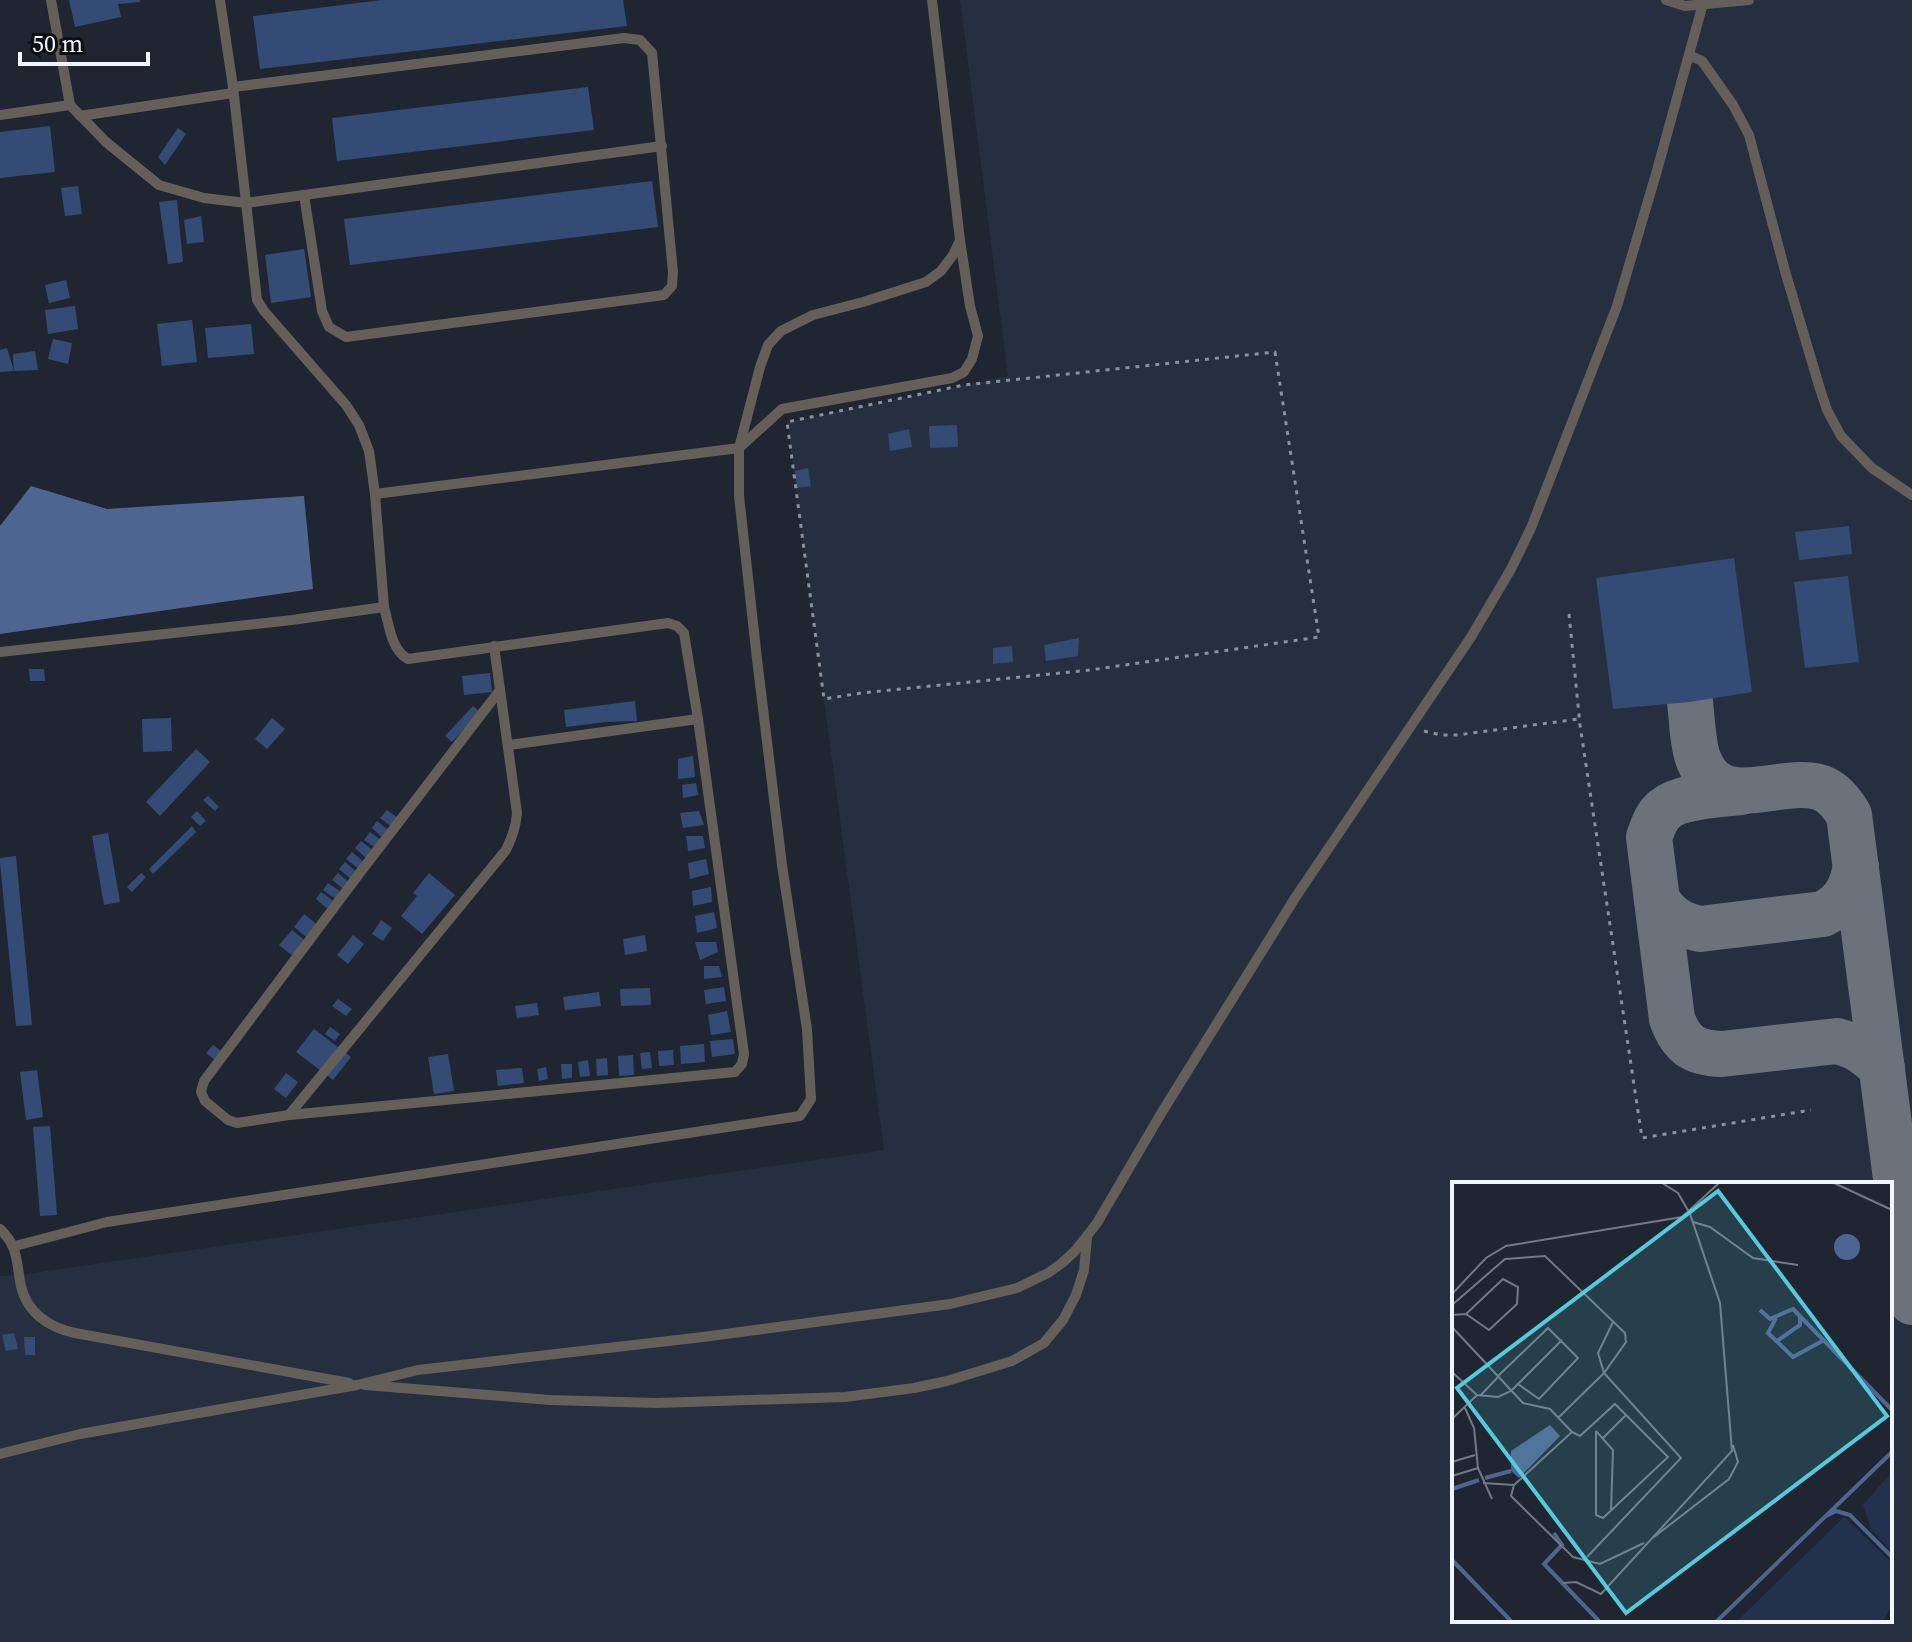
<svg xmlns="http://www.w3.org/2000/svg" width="1912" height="1642" viewBox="0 0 1912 1642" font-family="'Source Serif 4',serif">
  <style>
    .built { fill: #252f40; fill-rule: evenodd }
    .water { fill: #4f6591 }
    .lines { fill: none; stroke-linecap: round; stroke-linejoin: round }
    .taxiway { stroke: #6c727c; stroke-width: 46 }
    .building { fill: #344c75 }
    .path { stroke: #8b919b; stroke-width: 3; stroke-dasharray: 4 6; stroke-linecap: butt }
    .service { stroke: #645f59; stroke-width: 10 }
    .inset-river { fill: none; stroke: #4f6591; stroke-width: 4 }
    .inset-road { fill: none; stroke: #737984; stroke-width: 2 }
    .view { fill: #54cadd; fill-opacity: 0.15; stroke: #54cadd; stroke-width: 4 }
    .inset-edge { fill: none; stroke: #f0f5fe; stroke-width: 4 }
  </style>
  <rect width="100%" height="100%" fill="#1f2632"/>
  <path class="built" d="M960,0H1912V1642H0V1276L19,1275L884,1150L787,422L1008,376ZM1454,1184H1890V1620H1454Z"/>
  <path class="water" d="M31,486L107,509L304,496L313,589L0,634V526Z"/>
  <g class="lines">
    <g class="taxiway">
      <path d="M1690,702C1692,719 1693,750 1700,763C1724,817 1786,772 1824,789C1835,794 1843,805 1849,815L1912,1302"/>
      <path d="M1741,792C1719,795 1682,795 1665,809C1656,816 1653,827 1649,837L1672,1019C1682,1045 1693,1053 1722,1054L1837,1041C1857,1046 1868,1054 1882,1068"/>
      <path d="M1657,900C1668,917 1680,925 1700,929L1823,914C1845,903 1851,890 1856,867"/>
    </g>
  </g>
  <g class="building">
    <path d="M69,0H140V2L118,4L121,17L75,27Z"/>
    <path d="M381,0H623L627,26L260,69L253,16Z"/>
    <path d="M588,87L594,130L337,161L332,118Z"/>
    <path d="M50,126L55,172L0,178V132Z"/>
    <path d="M178,128L186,134L165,165L158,157Z"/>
    <path d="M652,181L658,227L350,265L344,219Z"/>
    <path d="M78,186L82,214L65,216L61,188Z"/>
    <path d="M177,200L183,262L168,264L159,202Z"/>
    <path d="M201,216L204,242L187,244L184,220Z"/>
    <path d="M304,249L311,297L271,303L265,255Z"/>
    <path d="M66,280L70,298L49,303L45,285Z"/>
    <path d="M75,306L78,329L48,334L45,310Z"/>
    <path d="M192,320L197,362L162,366L157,324Z"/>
    <path d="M251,324L254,354L208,358L205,328Z"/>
    <path d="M53,339L72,343L68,364L48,359Z"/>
    <path d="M7,348L14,371L13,354L35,351L38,370L14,371L0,372V350Z"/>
    <path d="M957,425L958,447L930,448L929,426Z"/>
    <path d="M909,429L912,447L890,451L888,434Z"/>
    <path d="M808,468L811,486L797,488L795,471Z"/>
    <path d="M1849,526L1852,554L1799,560L1795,532Z"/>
    <path d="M1734,558L1752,692L1690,702L1613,709L1596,578Z"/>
    <path d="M1848,576L1859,662L1805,668L1794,582Z"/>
    <path d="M1079,638L1078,656L1046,661L1044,645Z"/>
    <path d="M1012,646L1013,662L993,664V648Z"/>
    <path d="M29,669H44L45,681H30Z"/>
    <path d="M490,673L492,692L464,695L462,676Z"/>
    <path d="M635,701L637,721L606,722L566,727L564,710Z"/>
    <path d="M473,706L480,712L452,742L445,736Z"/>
    <path d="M171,718L172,751L143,752L142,719Z"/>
    <path d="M272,718L285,729L267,749L255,739Z"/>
    <path d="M196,749L210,762L160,816L146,802Z"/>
    <path d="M693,756L695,777L678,779V759Z"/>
    <path d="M696,783L698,795L683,798L682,785Z"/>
    <path d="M208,796L219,807L215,811L203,800Z"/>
    <path d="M387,810L398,818L392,827L380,818Z"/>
    <path d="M197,811L206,821L200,826L191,817Z"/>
    <path d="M699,811L704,825L683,828L680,813Z"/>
    <path d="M377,821L389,831L383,838L372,828Z"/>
    <path d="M192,826L196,832L153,874L149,869Z"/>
    <path d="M370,832L382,841L376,848L364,840Z"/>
    <path d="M108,833L120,902L104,905L92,836Z"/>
    <path d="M686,836H703L705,848L688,851Z"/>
    <path d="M361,841L374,851L367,859L355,848Z"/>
    <path d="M352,852L365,863L359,869L346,859Z"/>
    <path d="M16,856L32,1025L16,1026L0,863V858Z"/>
    <path d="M706,859L709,874L690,879L688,863Z"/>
    <path d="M345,862L358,873L352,880L339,869Z"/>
    <path d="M141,873L146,877L132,892L127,887Z"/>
    <path d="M338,873L350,883L345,890L332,880Z"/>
    <path d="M429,873L455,895L422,934L401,916L417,896L413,893Z"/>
    <path d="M328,883L343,893L337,900L323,890Z"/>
    <path d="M711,887L712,902L693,906L692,891Z"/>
    <path d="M321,892L336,903L330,911L316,899Z"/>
    <path d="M714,912L717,928L697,933L695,916Z"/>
    <path d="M304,914L319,926L309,939L294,927Z"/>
    <path d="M381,920L392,928L383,941L372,934Z"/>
    <path d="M292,930L307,942L295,958L279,945Z"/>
    <path d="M353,935L364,944L348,964L337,955Z"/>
    <path d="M645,935L647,951L625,955L623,939Z"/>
    <path d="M695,942H716L718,952L700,960Z"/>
    <path d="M704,966H719L722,977L704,979Z"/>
    <path d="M724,987L726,1001L706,1004L704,990Z"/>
    <path d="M650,988L651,1005L621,1006L620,989Z"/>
    <path d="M599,992L601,1006L565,1010L563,997Z"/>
    <path d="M338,999L352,1009L346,1016L332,1006Z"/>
    <path d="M537,1003L539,1015L517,1018L515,1006Z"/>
    <path d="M727,1011L731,1032L711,1035L708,1015Z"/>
    <path d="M330,1027L340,1034L335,1041L325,1034Z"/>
    <path d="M314,1029L351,1057L333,1080L296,1052Z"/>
    <path d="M733,1039L735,1054L712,1057L710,1041Z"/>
    <path d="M704,1044L705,1062L681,1064L680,1046Z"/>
    <path d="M213,1045L221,1051L215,1060L206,1053Z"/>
    <path d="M673,1050L674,1065L659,1066L658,1051Z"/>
    <path d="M650,1052L652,1068L642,1069L640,1053Z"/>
    <path d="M448,1054L454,1091L434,1094L428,1057Z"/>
    <path d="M633,1055L634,1075L619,1076L618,1056Z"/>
    <path d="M607,1058L608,1075L597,1076L596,1059Z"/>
    <path d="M588,1060L590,1076L580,1077L578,1062Z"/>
    <path d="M561,1064H572V1078L562,1079Z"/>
    <path d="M546,1067L548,1079L539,1081L537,1069Z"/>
    <path d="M522,1068L524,1083L498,1086L496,1070Z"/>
    <path d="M37,1070L43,1117L26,1120L20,1072Z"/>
    <path d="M286,1073L298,1082L286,1098L274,1089Z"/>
    <path d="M50,1126L57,1215L40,1216L33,1127Z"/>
    <path d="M14,1333L18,1349L6,1351L2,1335Z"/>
    <path d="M24,1337H35V1355H25Z"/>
  </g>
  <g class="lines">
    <g class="path">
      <path d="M1275,352L1319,637L1090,670L861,693L824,699L787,422L964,385Z"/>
      <path d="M1569,614L1580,725L1642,1138L1811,1110"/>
      <path d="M1424,731L1441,735H1457L1579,719"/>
    </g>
    <g class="service">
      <path d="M51,0L70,105"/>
      <path d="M1666,0L1685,6L1749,0"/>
      <path d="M1689,55L1702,61L1733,105L1749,135L1785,271L1820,389L1827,410L1841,436L1872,468L1912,495"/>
      <path d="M233,87L624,38L640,40L652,53L673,272L672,286L664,295L346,337L329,327L322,311L304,195"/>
      <path d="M0,115L70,105L106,142L159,185L204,198L246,203L662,146"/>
      <path d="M80,116L233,93"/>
      <path d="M375,494L739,448L782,409L952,378L964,372L972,359L978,336L970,306L960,240L932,0"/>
      <path d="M384,607C389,624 391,650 408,659L668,623L677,626L684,633L698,719L744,1054L742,1064L735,1072L289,1115L237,1123L228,1120L205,1101L201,1092L204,1081L359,874L500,690"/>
      <path d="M0,652L292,620L384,607L375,494L369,451L359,425L346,405L264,311L257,300L233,87L220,0"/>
      <path d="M509,745L698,719"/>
      <path d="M289,1115L506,850C512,837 516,827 517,813L494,646"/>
      <path d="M0,1229C19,1247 16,1262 21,1286C27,1313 50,1328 75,1333L349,1383"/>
      <path d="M15,1246L107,1222L800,1116L811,1099L807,1029L782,865L757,659L739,496V448L760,367L768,345L781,331L813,315L863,302L926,282L941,271L953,255L960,240"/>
      <path d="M365,1385L550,1400L657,1403L845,1397L914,1388L947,1381L1012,1361L1044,1343L1063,1320L1076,1295L1084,1270L1087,1238"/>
      <path d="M0,1454L80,1434L357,1385L418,1370L703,1337L950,1304L1017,1288L1048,1273L1062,1263L1075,1251L1097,1223L1162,1112L1295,898L1471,637L1511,569L1531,528L1617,306L1656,174L1704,0"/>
    </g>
  </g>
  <g transform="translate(1452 1182)">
    <rect width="440" height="440" fill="#1f2632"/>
    <path d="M440,290V369L419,347L411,323ZM392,335L440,381V422L431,439H285Z" fill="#22324d"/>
    <path d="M382 65a13 13 0 1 1 26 0a13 13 0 1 1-26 0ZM98,243L108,254L67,296L59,289V269Z" fill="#4f6591"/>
    <path class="inset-river" d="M308,128L318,137L341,127L440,228M324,136L316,151L341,175L372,158M325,159L348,143V135M33,296L59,289M0,307L27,298M374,334L384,329L398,333L440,375M102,351L110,363L92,382L147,439M0,378L59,439M265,439L440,270"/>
    <path class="inset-road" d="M382,1L440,28M241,40L258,45L301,76L346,83M0,112L34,76L54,64L230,35L267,1M0,123L53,77L93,74L173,151L174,160L152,191L107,235M0,133L14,132L37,148L65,122L66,105L51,97L14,132M0,145L71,221L98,227L120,250L62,303L31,301M0,190L25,213M46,194L96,146L126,176L87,217L66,202M28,214L46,195M13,226L22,246L26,286L40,317M0,237L25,213L46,215L59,209L110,158M144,249L161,268L159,329M120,250L128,254L163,222L216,275L151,336L144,333V249M151,256L174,233M0,280L23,273M0,294L26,286M62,303L59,314L121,375L148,382L192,361M202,355L277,297L286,280L281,263M135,375L229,276L152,191L146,171L161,140M111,401L124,400L149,412L280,269L268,121L238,32L226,11L210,1"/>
    <path class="view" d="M266,9L435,234L174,431L5,206Z"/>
    <rect width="440" height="440" class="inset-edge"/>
  </g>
  <path d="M20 52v12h128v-12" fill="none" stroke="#f0f5fe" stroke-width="4"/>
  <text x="32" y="52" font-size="24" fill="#f0f5fe" stroke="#0c0f14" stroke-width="6" paint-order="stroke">50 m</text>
</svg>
